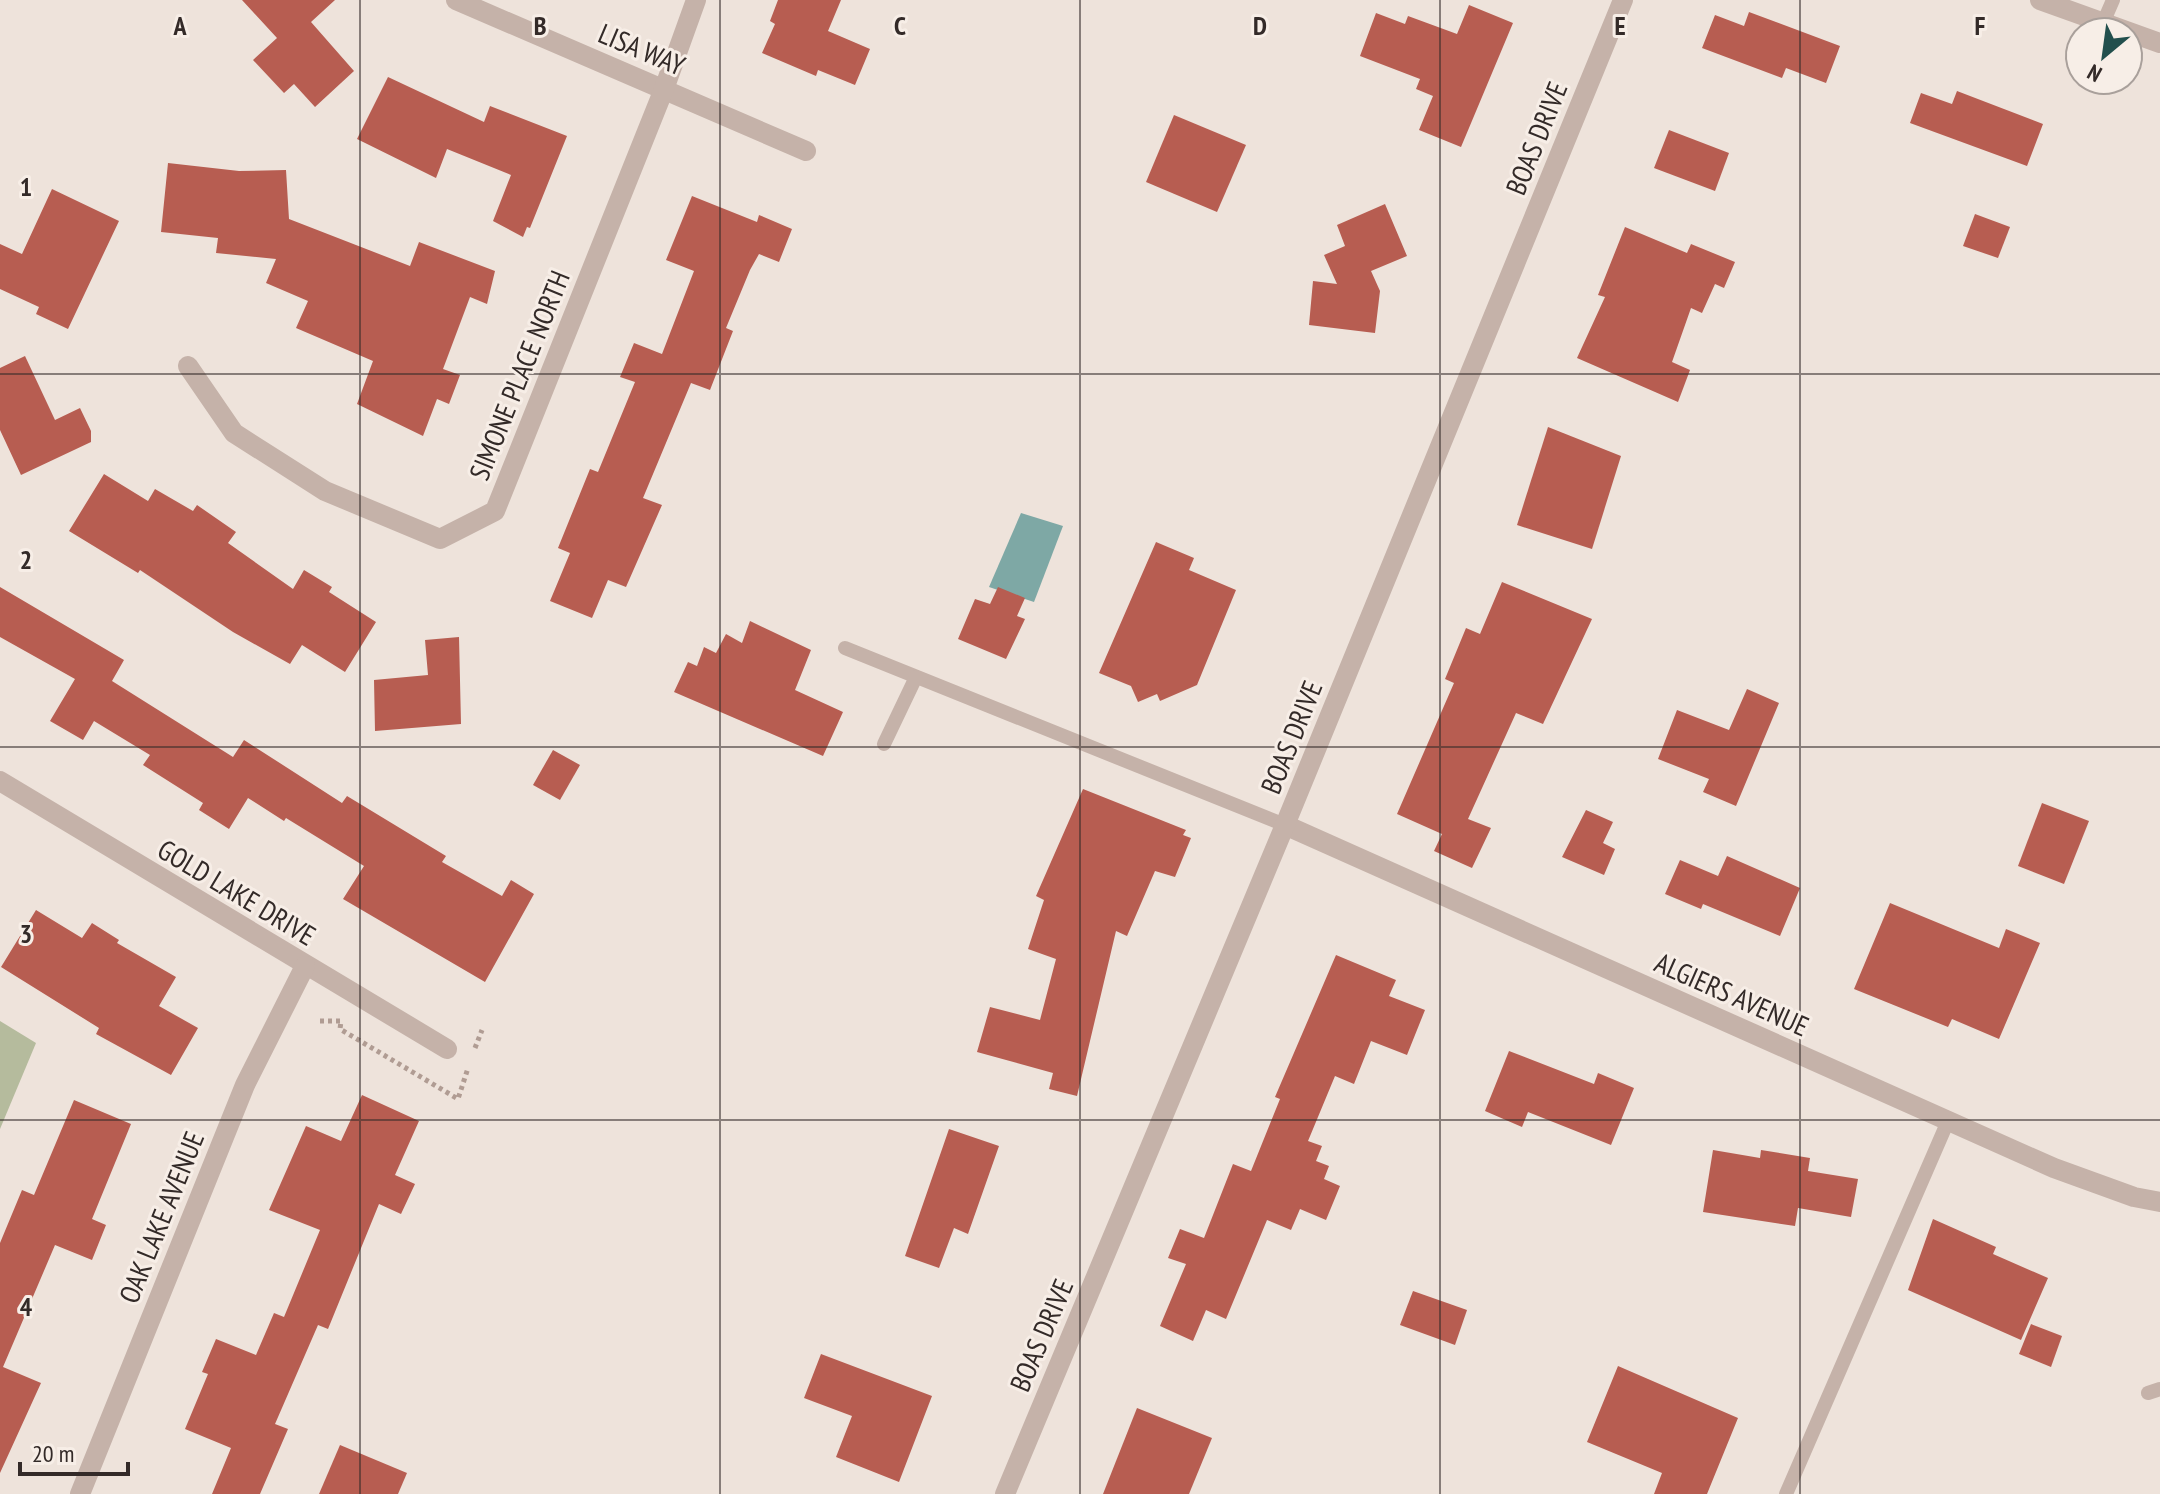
<svg xmlns="http://www.w3.org/2000/svg" width="2160" height="1494" viewBox="0 0 2160 1494" font-family="'PT Sans Narrow',sans-serif">
  <style>
    .green { fill: #b5bb9d }
    .water { fill: #7ea8a5 }
    .building { fill: #b75d51 }
    .lines { fill: none; stroke-linecap: round; stroke-linejoin: round }
    .path { stroke: #b09c93; stroke-width: 5; stroke-dasharray: 4 4; stroke-linecap: butt }
    .service { stroke: #c5b2a9; stroke-width: 14 }
    .minor { stroke: #c5b2a9; stroke-width: 20 }
    .grid { fill: none; stroke: #332a28; stroke-width: 2; stroke-opacity: 0.55 }
    .labels { text-anchor: middle; dominant-baseline: central; stroke-width: 6; stroke-linejoin: round; paint-order: stroke }
    .street-label { font-size: 28px; fill: #332a28; stroke: #f7eee7 }
    .grid-label { font-size: 26px; text-anchor: middle; font-weight: bold; fill: #332a28; stroke: #f7eee7; stroke-width: 6; stroke-linejoin: round; paint-order: stroke }
  </style>
  <rect width="100%" height="100%" fill="#eee3db"/>
  <path class="green" d="M0,1021L36,1043L0,1129Z"/>
  <path class="water" d="M1021,513L1063,526L1034,602L989,587Z"/>
  <g class="building">
    <path d="M242,0H335L311,22L354,71L315,107L294,84L284,93L253,60L277,38Z"/>
    <path d="M778,0H841L828,31L870,49L855,85L818,70L816,76L762,53L775,24L770,21Z"/>
    <path d="M1469,5L1513,23L1461,147L1419,130L1433,96L1416,89L1420,79L1360,56L1376,13L1405,24L1408,16L1457,34Z"/>
    <path d="M1749,12L1840,46L1826,83L1786,68L1782,78L1702,48L1715,15L1744,26Z"/>
    <path d="M388,77L484,122L490,106L567,136L530,228L527,227L523,237L493,221L511,175L447,149L436,178L357,139Z"/>
    <path d="M1957,91L2043,124L2027,166L1910,123L1921,93L1952,104Z"/>
    <path d="M1174,115L1246,145L1217,212L1146,182Z"/>
    <path d="M1669,130L1729,153L1715,191L1654,168Z"/>
    <path d="M168,163L239,171L286,170L289,219L410,266L419,242L495,271L487,304L470,297L443,369L460,375L449,404L437,399L423,436L357,404L373,361L296,328L308,301L266,283L276,259L216,253L218,238L161,232Z"/>
    <path d="M52,189L119,221L68,329L36,314L39,307L0,289V244L22,254Z"/>
    <path d="M692,196L757,222L759,215L792,229L779,262L759,254L750,270L726,328L733,331L710,390L691,383L643,498L662,505L626,587L608,580L592,618L550,601L570,553L558,548L590,469L598,472L635,382L620,377L634,343L662,354L694,271L666,260Z"/>
    <path d="M1385,204L1407,256L1371,271L1380,291L1375,333L1309,325L1313,281L1337,284L1324,255L1345,246L1337,225Z"/>
    <path d="M1975,214L2010,227L1998,258L1963,246Z"/>
    <path d="M1625,227L1687,253L1691,244L1735,262L1724,288L1715,284L1702,313L1691,308L1672,362L1690,370L1678,402L1577,358L1605,297L1598,295Z"/>
    <path d="M25,356L55,420L80,408L91,431V442L21,475L0,430V368Z"/>
    <path d="M1548,427L1621,456L1592,549L1517,525Z"/>
    <path d="M104,474L148,501L155,489L193,511L197,505L236,532L228,543L293,589L304,570L332,587L329,592L376,622L345,672L302,645L290,664L233,632L140,570L138,573L69,531Z"/>
    <path d="M1156,542L1194,558L1189,570L1236,590L1197,685L1160,701L1157,694L1138,702L1131,686L1099,673Z"/>
    <path d="M1502,582L1592,619L1543,724L1516,713L1468,819L1491,828L1472,868L1434,851L1442,834L1397,814L1454,683L1445,679L1466,628L1480,634Z"/>
    <path d="M0,587L124,660L112,681L233,757L244,740L342,803L347,796L446,856L442,862L502,896L511,880L534,894L485,982L343,899L364,866L286,818L284,821L248,798L229,829L199,810L203,803L143,765L150,755L94,721L83,740L50,721L75,679L0,637Z"/>
    <path d="M998,587L1025,598L1017,616L1025,619L1006,659L958,639L975,599L990,604Z"/>
    <path d="M750,621L811,650L795,690L843,712L823,756L674,692L688,662L697,666L704,647L716,653L726,634L742,643Z"/>
    <path d="M459,637L461,724L375,731L374,680L428,675L425,640Z"/>
    <path d="M1747,689L1779,703L1736,806L1703,792L1709,779L1658,759L1677,710L1729,730Z"/>
    <path d="M553,750L580,765L560,800L533,785Z"/>
    <path d="M1083,789L1186,830L1183,835L1191,838L1175,877L1155,871L1127,936L1116,931L1077,1096L1049,1089L1053,1073L977,1052L990,1007L1040,1020L1056,959L1028,949L1044,900L1036,896Z"/>
    <path d="M2042,803L2089,821L2064,884L2018,866Z"/>
    <path d="M1586,810L1613,822L1603,843L1615,849L1604,875L1562,857Z"/>
    <path d="M1727,856L1800,888L1780,936L1703,904L1701,909L1665,894L1680,860L1718,876Z"/>
    <path d="M1890,903L1999,948L2006,929L2040,943L1999,1039L1952,1019L1948,1027L1854,989Z"/>
    <path d="M36,910L82,938L92,923L119,940L117,943L176,977L159,1006L198,1028L171,1075L96,1034L99,1028L1,967Z"/>
    <path d="M1336,955L1396,980L1389,996L1425,1010L1407,1055L1371,1041L1354,1084L1335,1076L1308,1141L1322,1146L1316,1161L1329,1166L1324,1179L1340,1186L1326,1220L1300,1209L1291,1230L1267,1220L1226,1319L1206,1310L1193,1341L1160,1326L1186,1264L1168,1258L1180,1229L1204,1238L1233,1164L1251,1171L1280,1099L1275,1097Z"/>
    <path d="M1509,1051L1594,1084L1598,1073L1634,1088L1611,1145L1528,1112L1522,1127L1485,1111Z"/>
    <path d="M362,1095L419,1121L395,1175L415,1184L401,1214L379,1204L328,1329L318,1325L275,1424L288,1429L260,1494H212L231,1448L185,1429L208,1374L202,1372L216,1339L256,1355L274,1313L284,1317L320,1230L269,1210L306,1126L341,1141Z"/>
    <path d="M74,1100L131,1124L92,1219L106,1225L92,1260L55,1245L3,1367L41,1383L0,1473V1243L22,1190L34,1195Z"/>
    <path d="M949,1129L999,1146L968,1234L954,1228L939,1268L905,1256Z"/>
    <path d="M1713,1150L1760,1158L1761,1150L1810,1158L1808,1171L1858,1179L1851,1217L1798,1208L1795,1226L1703,1212Z"/>
    <path d="M1933,1219L1996,1247L1993,1254L2048,1278L2021,1340L1908,1290Z"/>
    <path d="M1413,1291L1467,1310L1455,1345L1400,1325Z"/>
    <path d="M2031,1324L2062,1336L2051,1367L2019,1354Z"/>
    <path d="M821,1354L932,1396L899,1482L836,1457L852,1416L804,1398Z"/>
    <path d="M1618,1366L1738,1418L1707,1494H1654L1662,1473L1587,1442Z"/>
    <path d="M1137,1408L1212,1438L1189,1494H1103Z"/>
    <path d="M340,1445L407,1473L398,1494H319Z"/>
  </g>
  <g class="lines">
    <g class="path">
      <path d="M320,1021H341L340,1029L458,1099L468,1068"/>
      <path d="M475,1048L482,1030"/>
    </g>
    <g class="service">
      <path d="M2103,23L2113,0"/>
      <path d="M845,648L1285,825"/>
      <path d="M884,744L916,677"/>
      <path d="M2148,1393L2160,1389"/>
      <path d="M1786,1494L1948,1121"/>
    </g>
    <g class="minor">
      <path d="M456,0L806,151"/>
      <path d="M2040,0L2160,43"/>
      <path d="M188,366L234,433L325,491L440,539L495,511L664,89L696,0"/>
      <path d="M0,781L447,1049"/>
      <path d="M1285,825L2054,1168L2134,1197L2160,1202"/>
      <path d="M80,1494L245,1085L305,966"/>
      <path d="M1005,1494L1285,825L1623,0"/>
    </g>
  </g>
  <path class="grid" d="M360,0V1494M720,0V1494M1080,0V1494M1440,0V1494M1800,0V1494M0,374H2160M0,747H2160M0,1120H2160"/>
  <g class="labels">
    <g class="street-label">
      <text transform="translate(642 49) rotate(23)">LISA WAY</text>
      <text transform="translate(1536 138) rotate(-68)">BOAS DRIVE</text>
      <text transform="translate(519 375) rotate(-68)">SIMONE PLACE NORTH</text>
      <text transform="translate(1291 737) rotate(-68)">BOAS DRIVE</text>
      <text transform="translate(237 892) rotate(31)">GOLD LAKE DRIVE</text>
      <text transform="translate(1732 994) rotate(24)">ALGIERS AVENUE</text>
      <text transform="translate(161 1217) rotate(-68)">OAK LAKE AVENUE</text>
      <text transform="translate(1041 1335) rotate(-67)">BOAS DRIVE</text>
    </g>
  </g>
  <g class="grid-label">
    <text x="180" y="35">A</text>
    <text x="540" y="35">B</text>
    <text x="900" y="35">C</text>
    <text x="1260" y="35">D</text>
    <text x="1620" y="35">E</text>
    <text x="1980" y="35">F</text>
    <text x="26" y="196">1</text>
    <text x="26" y="569">2</text>
    <text x="26" y="943">3</text>
    <text x="26" y="1316">4</text>
  </g>
  <g transform="translate(2104 56) rotate(209)"><circle r="38" fill="#f7eee7" stroke="#a9a09b" stroke-width="2"/>
  <path d="M0-6L14 30L0 20L-14 30Z" fill="#224f4d"/>
  <text y="-12" font-size="22" font-weight="bold" text-anchor="middle" fill="#332a28">N</text>
  </g>
  <path d="M20 1462v12h108v-12" fill="none" stroke="#332a28" stroke-width="4"/>
  <text x="32" y="1462" font-size="24" fill="#332a28" stroke="#f7eee7" stroke-width="6" paint-order="stroke">20 m</text>
</svg>
